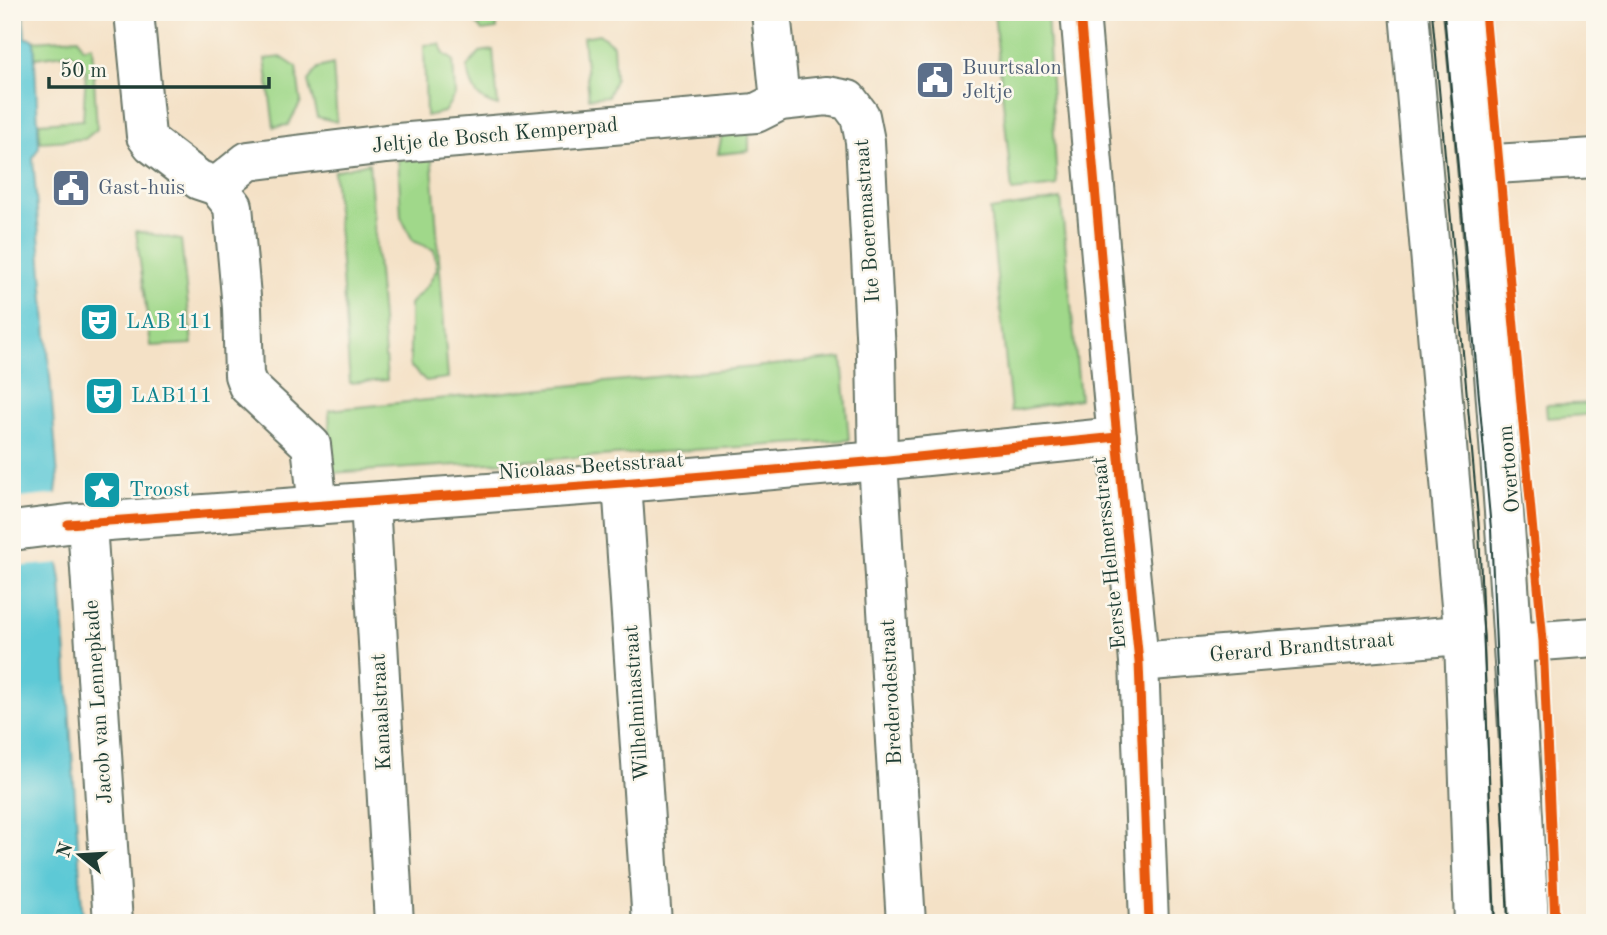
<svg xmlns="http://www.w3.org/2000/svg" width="1607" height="935" viewBox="0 0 1607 935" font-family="'Old Standard TT',serif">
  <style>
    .green { fill: #a0d88a; stroke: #608a5f; stroke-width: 2 }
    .water { fill: #5dc9d6; stroke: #3e8385; stroke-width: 2 }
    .pier { fill: #f4e1c6 }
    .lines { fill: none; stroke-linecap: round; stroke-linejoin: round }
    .minor-casing { stroke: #6a7667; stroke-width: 42 }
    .major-casing { stroke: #6a7667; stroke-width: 42 }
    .minor { stroke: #fff; stroke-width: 38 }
    .major { stroke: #fff; stroke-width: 38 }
    .tram { stroke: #1f3d34; stroke-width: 2 }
    .cycleway-casing { stroke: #fbf7ec; stroke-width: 13 }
    .cycleway { stroke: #e8590c; stroke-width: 9 }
    .labels { text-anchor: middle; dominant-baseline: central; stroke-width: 5; stroke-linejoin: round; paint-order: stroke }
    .service-label { font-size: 21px; fill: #4e5e75; stroke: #fbf7ec; text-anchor: start }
    .street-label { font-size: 21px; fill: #1f3d34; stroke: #fbf7ec }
    .culture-label { font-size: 21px; fill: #0d838f; stroke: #fbf7ec; text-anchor: start }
  </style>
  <rect width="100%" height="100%" fill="#fbf7ec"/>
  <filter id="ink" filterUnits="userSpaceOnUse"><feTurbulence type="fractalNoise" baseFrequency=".0143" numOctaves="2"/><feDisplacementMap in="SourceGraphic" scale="14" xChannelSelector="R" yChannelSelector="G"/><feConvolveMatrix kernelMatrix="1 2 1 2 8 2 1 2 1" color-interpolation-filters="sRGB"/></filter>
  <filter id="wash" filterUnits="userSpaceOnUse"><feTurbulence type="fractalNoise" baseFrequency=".00686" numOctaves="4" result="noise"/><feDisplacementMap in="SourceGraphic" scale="28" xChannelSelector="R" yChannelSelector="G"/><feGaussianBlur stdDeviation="1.57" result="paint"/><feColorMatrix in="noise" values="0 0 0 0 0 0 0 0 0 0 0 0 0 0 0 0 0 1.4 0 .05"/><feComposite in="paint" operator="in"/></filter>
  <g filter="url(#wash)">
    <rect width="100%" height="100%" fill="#f4e1c6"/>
    <g class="green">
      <path d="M442,12H496L497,29L482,31C474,18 464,12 449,19Z"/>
      <path d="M994,12H1047L1057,186L1012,191Z"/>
      <path d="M599,34L613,45L615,80L608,96L589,98L583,37Z"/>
      <path d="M78,38L83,48L92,45L97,129L85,139L40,142L39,123L83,120L86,71L71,53L35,58L34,41Z"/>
      <path d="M440,44L444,54L453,60L455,95L444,112L426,116L424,45Z"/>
      <path d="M493,50L498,106C474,100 473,89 467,67L480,52Z"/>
      <path d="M281,57L296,67L301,102L288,125L274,127L265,59Z"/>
      <path d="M333,64L337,122L317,117L308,81L318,68Z"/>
      <path d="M749,121V151L718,154L722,134Z"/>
      <path d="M431,151L448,378L426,381L410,366V304L428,285L437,269L434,250L413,241L401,217L398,155Z"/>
      <path d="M369,163L387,380L350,383L334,171Z"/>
      <path d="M1061,199L1080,399L1011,411L990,210Z"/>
      <path d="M136,231L181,240L192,344L151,346Z"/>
      <path d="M842,358L849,440L331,473L329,410Z"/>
      <path d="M1595,403V414L1547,418L1546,405Z"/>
    </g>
    <path class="water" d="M12,12H23L25,38L33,39L34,41L39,147L33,158L58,479C52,511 55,548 61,580L83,923H12Z"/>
    <path class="pier" d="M59,494L61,563L12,567V499Z"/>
  </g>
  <g filter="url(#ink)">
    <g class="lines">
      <g class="minor-casing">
        <g id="minor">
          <path d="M134,12L146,136L152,144L199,180L217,186L233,206L242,308L244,375L248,386L311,445L318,506"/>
          <path d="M771,12L780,101"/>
          <path d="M1080,12L1113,397L1139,662L1149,923"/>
          <path d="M1478,165L1595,158"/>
          <path d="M217,186L248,161L386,144L756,113L780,101L827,96L848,100L860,116L865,141L876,353L878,461L906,923"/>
          <path d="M622,483L652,923"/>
          <path d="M370,502L394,923"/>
          <path d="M87,523L113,923"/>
          <path d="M12,531L68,524L622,483L878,461L1117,437"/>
          <path d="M1515,643L1595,637"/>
          <path d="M1139,662L1448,636L1464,640"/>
        </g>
      </g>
      <g class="major-casing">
        <g id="major">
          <path d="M1409,12L1464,640L1474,923"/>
          <path d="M1463,12C1492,315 1513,619 1529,923"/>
        </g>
      </g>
      <use href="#minor" class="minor"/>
      <use href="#major" class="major"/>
      <g class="tram">
        <path d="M1432,12L1479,528L1495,923"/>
        <path d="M1444,12L1491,529L1508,923"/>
      </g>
      <g class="cycleway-casing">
        <g id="cycleway">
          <path d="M1080,12L1113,397L1139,662L1149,923"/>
          <path d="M1485,12L1543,641L1555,923"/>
          <path d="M68,524L622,483L878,461L1117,437"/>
        </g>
      </g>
      <use href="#cycleway" class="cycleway"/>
    </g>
  </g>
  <defs>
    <g id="civic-square" transform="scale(2.0125)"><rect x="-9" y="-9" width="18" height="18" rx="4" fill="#5c6f8a" stroke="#fbf7ec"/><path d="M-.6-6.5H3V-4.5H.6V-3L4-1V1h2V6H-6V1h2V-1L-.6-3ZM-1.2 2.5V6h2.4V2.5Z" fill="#fff"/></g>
    <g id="theatre-square" transform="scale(2.0125)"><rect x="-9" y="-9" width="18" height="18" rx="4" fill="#0f9aa8" stroke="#fbf7ec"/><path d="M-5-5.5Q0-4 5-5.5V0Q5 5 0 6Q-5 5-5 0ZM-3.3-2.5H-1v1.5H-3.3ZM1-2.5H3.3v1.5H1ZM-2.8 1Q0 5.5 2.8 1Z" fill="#fff"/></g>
    <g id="sight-square" transform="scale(2.0125)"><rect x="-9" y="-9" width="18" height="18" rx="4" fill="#0f9aa8" stroke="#fbf7ec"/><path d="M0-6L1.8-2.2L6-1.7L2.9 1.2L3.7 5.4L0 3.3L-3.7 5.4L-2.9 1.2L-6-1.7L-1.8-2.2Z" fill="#fff"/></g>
  </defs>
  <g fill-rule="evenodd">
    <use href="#civic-square" x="935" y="80"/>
    <use href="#civic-square" x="71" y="188"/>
    <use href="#theatre-square" x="99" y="322"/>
    <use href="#theatre-square" x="104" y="396"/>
    <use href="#sight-square" x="102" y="490"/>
  </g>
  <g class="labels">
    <g class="service-label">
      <text x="962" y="68">Buurtsalon<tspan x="962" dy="24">Jeltje</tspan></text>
      <text x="98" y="188">Gast-huis</text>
    </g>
    <g class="street-label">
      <text transform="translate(495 136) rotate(-5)">Jeltje de Bosch Kemperpad</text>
      <text transform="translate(868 221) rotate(-94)">Ite Boeremastraat</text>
      <text transform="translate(591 467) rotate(-4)">Nicolaas Beetsstraat</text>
      <text transform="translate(1510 469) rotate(-95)">Overtoom</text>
      <text transform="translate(1110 553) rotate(-96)">Eerste Helmersstraat</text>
      <text transform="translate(1302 648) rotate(-5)">Gerard Brandtstraat</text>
      <text transform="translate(892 692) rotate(-93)">Brederodestraat</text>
      <text transform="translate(99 702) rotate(-94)">Jacob van Lennepkade</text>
      <text transform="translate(637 703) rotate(-94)">Wilhelminastraat</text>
      <text transform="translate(382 712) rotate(-93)">Kanaalstraat</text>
    </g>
    <g class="culture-label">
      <text x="126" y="322">LAB 111</text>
      <text x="131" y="396">LAB111</text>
      <text x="129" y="490">Troost</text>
    </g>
  </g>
  <rect width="1607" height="935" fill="none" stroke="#fbf7ec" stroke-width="42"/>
  <g transform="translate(80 855) rotate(288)" stroke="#fbf7ec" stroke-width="5" paint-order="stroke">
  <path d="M0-5L12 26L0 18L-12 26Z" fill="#1f3d34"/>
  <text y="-10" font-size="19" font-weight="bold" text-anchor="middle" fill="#1f3d34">N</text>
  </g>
  <path d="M49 77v10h220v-10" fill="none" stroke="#1f3d34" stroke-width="3.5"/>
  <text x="60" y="77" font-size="21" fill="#1f3d34" stroke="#fbf7ec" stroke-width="5" paint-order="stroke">50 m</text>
</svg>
